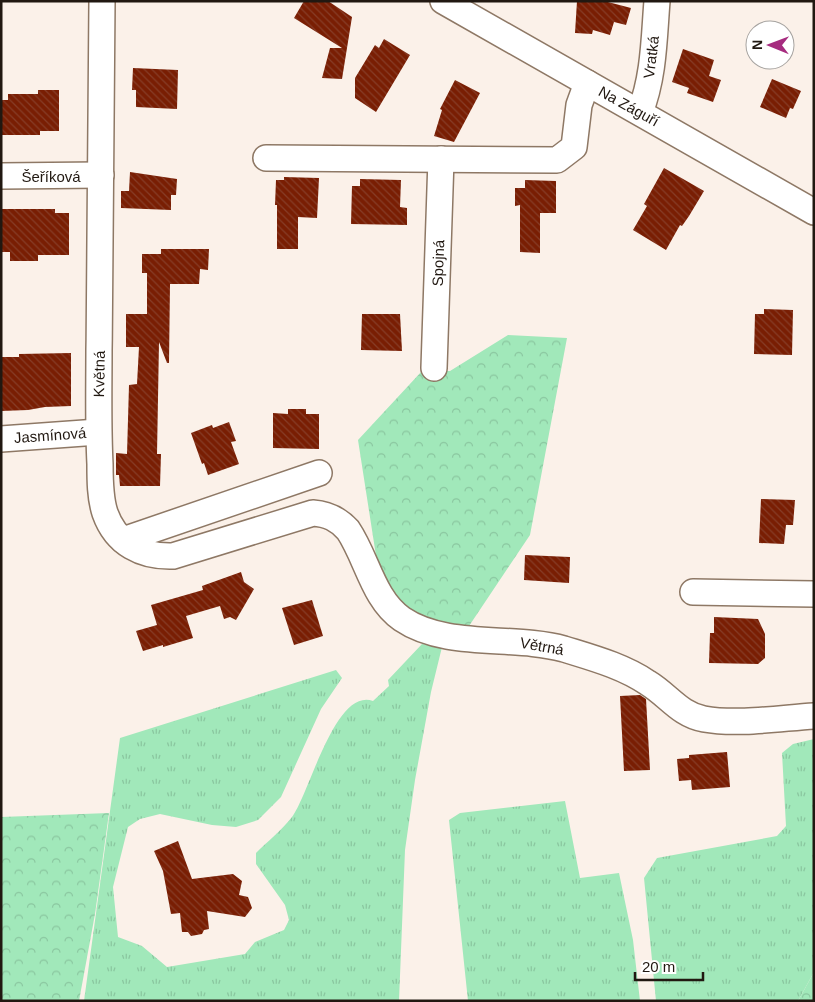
<svg xmlns="http://www.w3.org/2000/svg" width="815" height="1002" viewBox="0 0 815 1002" font-family="Arial,sans-serif">
  <style>
    .grass { fill: url(#grass-tufts) }
    .forest { fill: url(#forest-crowns) }
    .building { fill: url(#building-back-hatch) }
    .lines { fill: none; stroke-linecap: round; stroke-linejoin: round }
    .minor-casing { stroke: #8e7865; stroke-width: 28 }
    .minor { stroke: #fff; stroke-width: 25 }
    .labels { text-anchor: middle; dominant-baseline: central; stroke-width: 5; stroke-linejoin: round; paint-order: stroke }
    .street-label { font-size: 15px; fill: #211811; stroke: #fff }
  </style>
  <defs>
    <pattern id="grass-tufts" width="24" height="20" patternUnits="userSpaceOnUse" patternTransform="scale(1.25)"><rect width="24" height="20" fill="#a1e8ba"/><path d="M3 7l-1-3M5 7V3M7 7l1-3M15 17l-1-3M17 17v-4M19 17l1-3" fill="none" stroke="#8ac69f"/></pattern>
    <pattern id="forest-crowns" width="20" height="18" patternUnits="userSpaceOnUse" patternTransform="scale(1.25)"><rect width="20" height="18" fill="#a1e8ba"/><path d="M2 6a3 3 0 1 1 6 0M12 15a3 3 0 1 1 6 0" fill="none" stroke="#8ac69f"/></pattern>
    <pattern id="building-back-hatch" width="6" height="6" patternUnits="userSpaceOnUse" patternTransform="scale(1.25)"><rect width="6" height="6" fill="#791e03"/><path d="M-1 5l2 2M0 0l6 6M5-1l2 2" fill="none" stroke="#863d27"/></pattern>
  </defs>
  <rect width="100%" height="100%" fill="#fbf1e9"/>
  <g class="grass">
    <path d="M422,644L442,647L431,692L415,780L405,850L399,1001H84L120,738L336,670L342,678L321,709L281,797L258,820L236,827L212,825L160,814L140,819L128,827L113,887L118,937L142,946L167,967L245,954L255,942L284,930L289,920L285,905L256,864V853C267,842 282,830 292,817C309,795 335,687 373,701L389,686L388,680Z"/>
    <path d="M814,739V972L798,1001H656L644,878L657,858L777,836L786,826L782,753L793,744Z"/>
    <path d="M565,801L580,878L619,873L633,940L640,1001H468L449,820L460,813Z"/>
  </g>
  <g class="forest">
    <path d="M508,335L567,338L530,535L463,635L386,620L358,440L422,371H450Z"/>
    <path d="M109,813L95,914L79,1001H1V817Z"/>
    <path d="M814,972V1001H798Z"/>
  </g>
  <g class="building">
    <path d="M304,1H328L352,17L342,79L322,78L330,48H342L294,18Z"/>
    <path d="M577,1H604L631,8L626,25L614,22L610,35L593,30L592,34L575,33Z"/>
    <path d="M384,39L410,55L376,112L355,98V78L375,45L379,48Z"/>
    <path d="M683,49L714,60L709,76L721,80L713,102L687,93L689,88L672,82Z"/>
    <path d="M133,68L178,70L177,109L136,107V90H132Z"/>
    <path d="M772,79L801,91L793,109L790,108L786,118L760,107Z"/>
    <path d="M455,80L480,93L454,142L434,136L442,110L440,109Z"/>
    <path d="M38,90H59V131H40V135H1V100H8V94H38Z"/>
    <path d="M664,168L704,191L689,216L682,226L680,225L666,250L633,230L647,206L644,204Z"/>
    <path d="M130,172L177,179L176,195H171V210L121,208V191H129Z"/>
    <path d="M284,177L319,178L317,218L298,217V249H277V205H275L276,180H284Z"/>
    <path d="M360,179L401,180L400,207L407,208V225L351,224L352,186H360Z"/>
    <path d="M525,180L556,181V213H540V253L520,252V205L515,206V188H525Z"/>
    <path d="M1,209H55V213H69V255H38V261H10V252H1Z"/>
    <path d="M161,249H209L208,270L200,269L199,284H170L169,363H167L159,342L157,454H161L160,486H120L119,475H116V453L127,454L129,385L137,384L139,347H126V314H147V273H142V254H161Z"/>
    <path d="M764,309L793,310L792,355L754,354L755,314H764Z"/>
    <path d="M362,314H400L402,351L361,350Z"/>
    <path d="M71,353V406L45,407L28,410L1,411V357H19V354Z"/>
    <path d="M288,409H306V414H319V449L273,448V413L288,414Z"/>
    <path d="M229,422L236,441L231,442L239,464L208,475L204,463L202,464L191,433L212,425L213,428Z"/>
    <path d="M761,499L795,500L793,525H786L784,544L759,543Z"/>
    <path d="M525,555L570,557L569,583L524,580Z"/>
    <path d="M241,572L244,582L254,589L236,620L230,617L224,619L220,606L186,616L193,638L163,647V645L143,651L136,631L157,625L151,605L203,590L202,586Z"/>
    <path d="M312,600L323,636L294,645L282,608Z"/>
    <path d="M714,617L758,619L765,634V658L758,664L709,663L710,633H714Z"/>
    <path d="M640,695L646,699L650,770L624,771L620,696Z"/>
    <path d="M727,752L730,787L692,790L691,780L679,781L677,759L689,758V755Z"/>
    <path d="M178,841L192,879L233,874L242,881L239,895L248,897L252,908L245,917L207,911L209,929L204,930L202,934L191,936L188,932H182L180,913L171,914L163,871L154,851Z"/>
  </g>
  <g class="lines">
    <g class="minor-casing">
      <g id="minor">
        <path d="M102,1C101,118 101,234 99,350C99,388 98,426 100,464C100,480 100,498 105,513C116,544 142,557 173,556L313,513C328,514 338,519 348,530C367,558 373,599 402,619C446,649 514,635 564,649C593,658 623,666 648,683C668,695 680,715 704,719C737,725 781,718 814,716"/>
        <path d="M443,1L814,212"/>
        <path d="M640,112C654,77 654,38 657,1"/>
        <path d="M266,158L557,160L574,147L579,105L587,83"/>
        <path d="M1,176L101,175"/>
        <path d="M434,368L441,159"/>
        <path d="M1,439L98,432"/>
        <path d="M123,540L319,473"/>
        <path d="M693,592L814,594"/>
      </g>
    </g>
    <use href="#minor" class="minor"/>
  </g>
  <g class="labels">
    <g class="street-label">
      <text transform="translate(651 57) rotate(-83)">Vratká</text>
      <text transform="translate(629 106) rotate(29)">Na Záguří</text>
      <text x="51" y="176">Šeříková</text>
      <text transform="translate(438 263) rotate(-88)">Spojná</text>
      <text transform="translate(99 374) rotate(-89)">Květná</text>
      <text transform="translate(50 435) rotate(-4)">Jasmínová</text>
      <text transform="translate(542 646) rotate(10)">Větrná</text>
    </g>
  </g>
  <rect width="815" height="1002" fill="none" stroke="#211811" stroke-width="5"/>
  <g transform="translate(770 45) rotate(271)"><circle r="24" fill="#ffffff" stroke="#a6a3a0"/>
  <path d="M0-4L9 19L0 12L-9 19Z" fill="#a62b7f"/>
  <text y="-8" font-size="14" font-weight="bold" text-anchor="middle" fill="#211811">N</text>
  </g>
  <path d="M635 972v8h68v-8" fill="none" stroke="#211811" stroke-width="2.5"/>
  <text x="642" y="972" font-size="15" fill="#211811" stroke="#ffffff" stroke-width="4" paint-order="stroke">20 m</text>
</svg>
